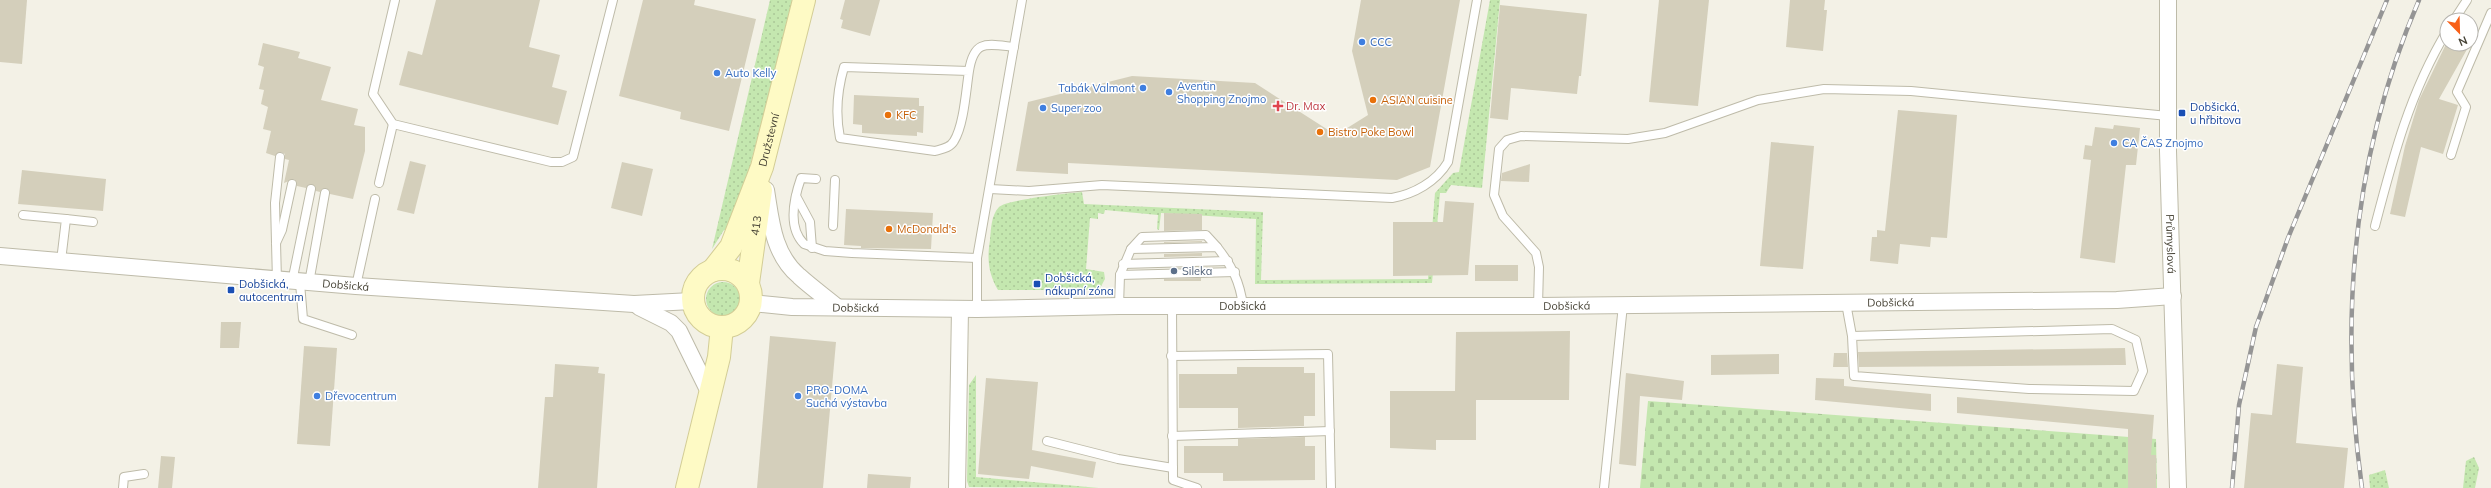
<svg xmlns="http://www.w3.org/2000/svg" width="2491" height="488" viewBox="0 0 2491 488" font-family="Mulish,sans-serif">
  <style>
    .grass { fill: url(#grass-dots) }
    .cemetery { fill: url(#cemetery-stones) }
    .building { fill: #d4cfbb }
    .lines { fill: none; stroke-linecap: round; stroke-linejoin: round }
    .service-casing { stroke: #bebba9; stroke-width: 10 }
    .minor-casing { stroke: #bebba9; stroke-width: 18 }
    .secondary-casing { stroke: #d3cd96; stroke-width: 24 }
    .service { stroke: #fff; stroke-width: 8 }
    .minor { stroke: #fff; stroke-width: 16 }
    .secondary { stroke: #fefac5; stroke-width: 22 }
    .rail-casing { stroke: #959595; stroke-width: 4.5 }
    .rail { stroke: #fff; stroke-width: 3; stroke-dasharray: 9; stroke-linecap: butt }
    .shop-dot { fill: #3f7fe0; stroke: #fff; stroke-width: 1.5 }
    .food-dot { fill: #e8710a; stroke: #fff; stroke-width: 1.5 }
    .health-dot { fill: #e0444e; stroke: #fff; stroke-width: 1.5 }
    .transit-dot { fill: #1a4fb4; stroke: #fff; stroke-width: 1.5 }
    .service-dot { fill: #5c6f8a; stroke: #fff; stroke-width: 1.5 }
    .labels { text-anchor: middle; dominant-baseline: central; stroke-width: 3; stroke-linejoin: round; paint-order: stroke }
    .shop-label { font-size: 11px; fill: #366cbe; stroke: #fff; text-anchor: start }
    .food-label { font-size: 11px; fill: #c56008; stroke: #fff; text-anchor: start }
    .health-label { font-size: 11px; fill: #be3a42; stroke: #fff; text-anchor: start }
    .transit-label { font-size: 11px; fill: #164399; stroke: #fff; text-anchor: start }
    .street-label { font-size: 11px; fill: #464235; stroke: #fff }
    .service-label { font-size: 11px; fill: #4e5e75; stroke: #fff; text-anchor: start }
  </style>
  <defs>
    <pattern id="grass-dots" width="8" height="8" patternUnits="userSpaceOnUse"><rect width="8" height="8" fill="#c4e7af"/><path d="M2 2h.1M6 6h.1" fill="none" stroke="#aac797" stroke-width="1.8" stroke-linecap="round"/></pattern>
    <pattern id="cemetery-stones" width="16" height="16" patternUnits="userSpaceOnUse"><rect width="16" height="16" fill="#c4e7af"/><path d="M2 7V4a2 2 0 0 1 4 0v3zM10 15v-3a2 2 0 0 1 4 0v3z" fill="#aac797"/></pattern>
  </defs>
  <rect width="100%" height="100%" fill="#f3f1e6"/>
  <g class="grass">
    <path d="M770,0H793L735,224L731,232L724,230L712,249Z"/>
    <path d="M1490,0H1500L1482,188L1451,185L1446,193H1440L1432,283L1255,284L1256,219L1161,213L1159,230L1157,229L1158,215L1105,210L1104,214L1098,213V219L1090,218L1086,269L1104,272L1105,279L1099,290H998C988,273 987,258 990,240C991,230 991,215 999,207C1006,200 1068,193 1082,192L1084,204L1263,212L1261,280L1428,279L1435,193L1453,173L1459,172Z"/>
    <circle cx="723" cy="299" r="17"/>
    <path d="M976,375V477L1099,488L969,487L967,481L969,385Z"/>
    <path d="M2474,457L2479,468L2475,488H2463L2466,461Z"/>
    <path d="M2385,470L2389,488H2370L2369,475Z"/>
  </g>
  <path class="cemetery" d="M1648,401L2156,439L2157,488H1640Z"/>
  <g class="building">
    <path d="M0,0H27L22,64L0,62Z"/>
    <path d="M436,0H540L529,47L560,55L552,87L567,91L558,125L399,85L408,51L422,55Z"/>
    <path d="M643,0H695L694,5L756,19L729,131L680,119L681,112L619,96Z"/>
    <path d="M845,0H880L870,36L841,28L843,20L840,19Z"/>
    <path d="M1361,0H1460L1430,167L1397,180L1068,163V174L1016,171L1028,102L1132,76L1255,83L1336,135L1368,115L1352,51Z"/>
    <path d="M1659,0H1709L1698,106L1649,102Z"/>
    <path d="M1790,0H1825L1824,10H1827L1823,51L1786,47Z"/>
    <path d="M1500,5L1587,14L1581,76H1579L1577,94L1511,88L1508,120L1490,118Z"/>
    <path d="M2447,42V44H2470L2439,99L2458,105L2443,154L2421,147L2405,217L2390,214L2405,146L2419,100Z"/>
    <path d="M263,43L300,52L298,58L331,67L321,100L358,109L354,125L365,127V151L353,199L330,194L326,188L320,192L316,191L312,184L306,188L297,186L294,179L284,183L289,160L285,159V154L281,152L275,156L266,153L271,131L263,129L268,107L261,104L264,90L259,89L264,67L258,65Z"/>
    <path d="M854,95L919,98V106H924L923,133L917,132V136L862,133V125L853,124Z"/>
    <path d="M1898,110L1957,115L1947,238L1931,237L1930,247L1900,244L1898,264L1870,261L1872,237H1877V230L1885,231Z"/>
    <path d="M2114,125L2140,128L2136,165H2126L2115,263L2080,258L2091,160L2083,159L2085,145L2092,146L2095,127L2113,129Z"/>
    <path d="M1771,142L1814,146L1803,269L1760,266Z"/>
    <path d="M410,161L426,165L414,214L397,210Z"/>
    <path d="M622,162L653,169L642,216L611,208Z"/>
    <path d="M1530,164L1529,182L1501,181L1502,173Z"/>
    <path d="M22,170L106,179L103,211L18,204Z"/>
    <path d="M1445,201L1474,203L1468,275L1393,276V222H1443Z"/>
    <path d="M846,209L933,213L931,249L861,248V246L844,245Z"/>
    <path d="M1164,213L1202,214V230L1164,231Z"/>
    <path d="M1202,241V242L1164,243V242Z"/>
    <path d="M1202,253V256L1164,257V254Z"/>
    <rect x="1475" y="265" width="43" height="16"/>
    <path d="M1201,278V281H1164V279Z"/>
    <path d="M221,322H241L239,348H220Z"/>
    <path d="M1570,331L1569,400H1476V440H1436V450L1390,448V391H1455L1456,332Z"/>
    <path d="M770,336L836,342L823,488H757Z"/>
    <path d="M304,346L337,348L330,446L297,444Z"/>
    <path d="M2125,348L2126,365H2117L1859,367L1858,352Z"/>
    <path d="M1834,353H1847L1848,367H1833Z"/>
    <path d="M1779,354V374L1711,375V355Z"/>
    <path d="M555,364L599,367L598,373L605,374L597,488H538L545,397H553Z"/>
    <path d="M2277,364L2303,367L2296,443L2348,448L2344,488H2244L2251,413L2272,415Z"/>
    <path d="M1237,367H1304V373H1315V416H1304V426L1238,428V408H1179V374H1237Z"/>
    <path d="M1626,373L1684,381L1682,400L1640,396L1636,466L1619,464Z"/>
    <path d="M986,378L1038,382L1032,450L1096,462L1093,478L1031,466L1029,479L978,474Z"/>
    <path d="M1816,378L1844,379V386L1931,394V411L1815,400Z"/>
    <path d="M1957,397L2154,415L2151,455H2156V488H2128V429L1957,413Z"/>
    <path d="M1305,437V446H1315V480L1223,481V473H1184V446H1238V439Z"/>
    <path d="M161,456L175,457L172,488H158Z"/>
    <path d="M868,474L911,477L910,488H867Z"/>
  </g>
  <g class="lines">
    <g class="service-casing">
      <g id="service">
        <path d="M395,0L373,94L393,124L551,162H562L573,157L613,0"/>
        <path d="M2454,20L2467,0"/>
        <path d="M969,71C966,90 964,125 954,141C950,148 942,149 935,151L840,138C835,113 837,91 844,67L969,71C974,39 987,44 1014,47"/>
        <path d="M2451,155L2466,107L2457,92L2491,13"/>
        <path d="M816,179L801,178C794,198 787,227 804,244L825,251L852,253L977,258"/>
        <path d="M379,183L393,124"/>
        <path d="M990,189L1029,191L1102,185L1392,198C1414,194 1436,182 1448,162L1477,0"/>
        <path d="M796,196L810,222L812,248"/>
        <path d="M23,215L66,219L61,261"/>
        <path d="M66,219L93,222"/>
        <path d="M833,226L835,180"/>
        <path d="M2375,226C2393,157 2410,92 2447,31"/>
        <path d="M276,243L282,230L292,184"/>
        <path d="M1131,249L1142,237L1206,235L1217,247"/>
        <path d="M1123,264L1228,261"/>
        <path d="M1120,275L1235,272"/>
        <path d="M277,281L275,203L280,157"/>
        <path d="M292,282L311,189"/>
        <path d="M300,283L303,319L352,335"/>
        <path d="M309,283L325,193"/>
        <path d="M356,286L375,199"/>
        <path d="M1846,303L1852,336L1854,376L2029,389L2134,391L2143,371L2136,340L2112,329L1852,336"/>
        <path d="M1119,306L1120,275L1131,249L1217,247C1232,266 1240,282 1243,306"/>
        <path d="M1172,306L1173,480L1197,488"/>
        <path d="M1538,306L1539,267L1536,253L1503,216L1494,195L1499,149L1507,140L1521,136L1628,139L1665,133L1758,100L1824,89L1911,91L2168,116"/>
        <path d="M977,309V258L1022,0"/>
        <path d="M1171,356L1328,354L1331,488"/>
        <path d="M1172,436L1330,431"/>
        <path d="M1047,441L1118,459L1173,468"/>
        <path d="M123,488L124,477L144,474"/>
        <path d="M1604,488L1623,305"/>
      </g>
    </g>
    <g class="minor-casing">
      <g id="minor">
        <path id="s1" d="M2168,0V151L2178,488"/>
        <path d="M766,190C771,221 773,254 799,276C811,287 825,297 837,307"/>
        <path id="s2" d="M0,256L356,286L634,304L692,301"/>
        <path id="s3" d="M751,303L792,307L977,309L1119,306H1538L2117,300L2173,296"/>
        <path d="M639,307L671,323L679,331L710,394"/>
        <path d="M957,488L960,309"/>
      </g>
    </g>
    <g class="secondary-casing">
      <g id="secondary">
        <circle cx="722" cy="298" r="29"/>
        <path id="s4" d="M713,270L731,247L762,167L804,0"/>
        <path id="s5" d="M748,283L761,190"/>
        <path d="M687,488L719,357L722,327"/>
      </g>
    </g>
    <use href="#service" class="service"/>
    <use href="#minor" class="minor"/>
    <use href="#secondary" class="secondary"/>
    <g class="rail-casing">
      <g id="rail">
        <path d="M2232,488L2239,405L2256,327L2288,238L2387,0"/>
        <path d="M2362,488C2339,322 2352,155 2419,0"/>
      </g>
    </g>
    <use href="#rail" class="rail"/>
  </g>
  <g class="shop-dot">
    <circle cx="1362" cy="42" r="4"/>
    <circle cx="717" cy="73" r="4"/>
    <circle cx="1143" cy="88" r="4"/>
    <circle cx="1169" cy="92" r="4"/>
    <circle cx="1043" cy="108" r="4"/>
    <circle cx="2114" cy="143" r="4"/>
    <circle cx="317" cy="396" r="4"/>
    <circle cx="798" cy="396" r="4"/>
  </g>
  <g class="food-dot">
    <circle cx="1373" cy="100" r="4"/>
    <circle cx="888" cy="115" r="4"/>
    <circle cx="1320" cy="132" r="4"/>
    <circle cx="889" cy="229" r="4"/>
  </g>
  <path class="health-dot" d="M1276 100h4v4h4v4h-4v4h-4v-4h-4v-4h4z"/>
  <g class="transit-dot">
    <rect x="2178" y="109" width="8" height="8" rx="2"/>
    <rect x="1033" y="280" width="8" height="8" rx="2"/>
    <rect x="227" y="286" width="8" height="8" rx="2"/>
  </g>
  <circle class="service-dot" cx="1174" cy="271" r="4"/>
  <g class="labels">
    <g class="shop-label">
      <text x="1370" y="42">CCC</text>
      <text x="725" y="73">Auto Kelly</text>
      <text x="1177" y="86">Aventin<tspan x="1177" dy="13">Shopping Znojmo</tspan></text>
      <text x="1135" y="88" text-anchor="end">Tabák Valmont</text>
      <text x="1051" y="108">Super zoo</text>
      <text x="2122" y="143">CA ČAS Znojmo</text>
      <text x="806" y="390">PRO-DOMA<tspan x="806" dy="13">Suchá výstavba</tspan></text>
      <text x="325" y="396">Dřevocentrum</text>
    </g>
    <g class="food-label">
      <text x="1381" y="100">ASIAN cuisine</text>
      <text x="896" y="115">KFC</text>
      <text x="1328" y="132">Bistro Poke Bowl</text>
      <text x="897" y="229">McDonald's</text>
    </g>
    <g class="health-label">
      <text x="1286" y="106">Dr. Max</text>
    </g>
    <g class="transit-label">
      <text x="2190" y="107">Dobšická,<tspan x="2190" dy="13">u hřbitova</tspan></text>
      <text x="1045" y="278">Dobšická,<tspan x="1045" dy="13">nákupní zóna</tspan></text>
      <text x="239" y="284">Dobšická,<tspan x="239" dy="13">autocentrum</tspan></text>
    </g>
    <g class="street-label">
      <text stroke="none"><textPath href="#s4" startOffset="143">Družstevní</textPath></text>
      <text stroke="none"><textPath href="#s5" startOffset="58">413</textPath></text>
      <text stroke="none"><textPath href="#s1" startOffset="244">Průmyslová</textPath></text>
      <text stroke="none"><textPath href="#s2" startOffset="347">Dobšická</textPath></text>
      <text stroke="none"><textPath href="#s3" startOffset="1140">Dobšická</textPath></text>
      <text stroke="none"><textPath href="#s3" startOffset="492">Dobšická</textPath></text>
      <text stroke="none"><textPath href="#s3" startOffset="816">Dobšická</textPath></text>
      <text stroke="none"><textPath href="#s3" startOffset="105">Dobšická</textPath></text>
    </g>
    <g class="service-label">
      <text x="1182" y="271">Sileka</text>
    </g>
  </g>
  <g transform="translate(2459 32) rotate(157)"><circle r="19" fill="#ffffff" stroke="#b5b3ae"/>
  <path d="M0-3L7 15L0 10L-7 15Z" fill="#f86018"/>
  <text y="-6" font-size="11" font-weight="bold" text-anchor="middle" fill="#464235">N</text>
  </g>
</svg>
